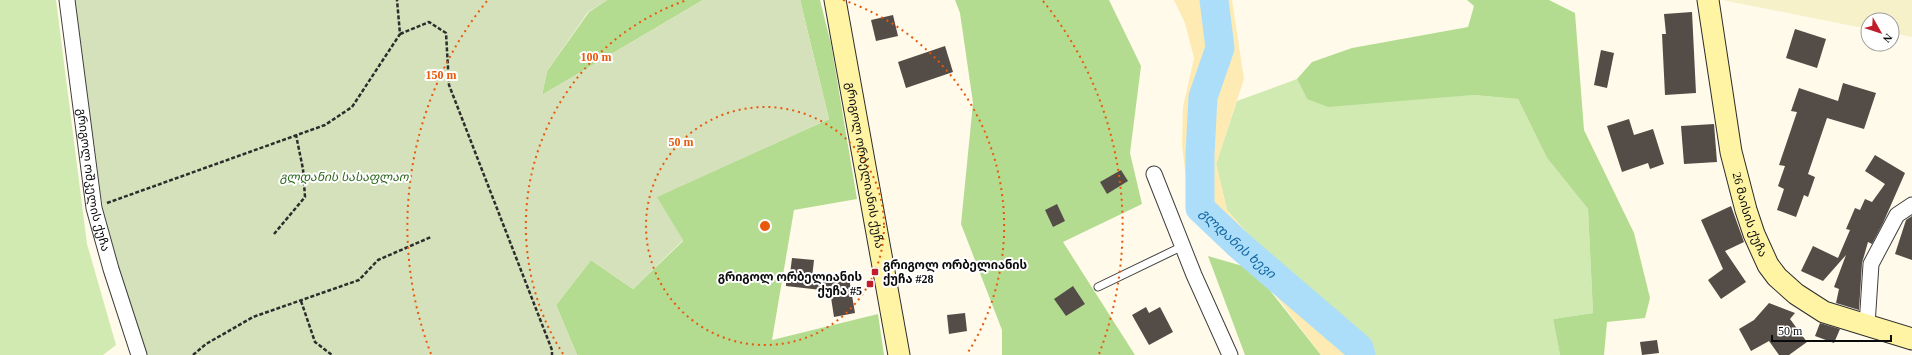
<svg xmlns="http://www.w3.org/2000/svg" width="1912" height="355" viewBox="0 0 1912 355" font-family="'Times New Roman','Noto Sans Georgian',serif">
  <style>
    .farmland { fill: #f6f1c9 }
    .green { fill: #d1eab2 }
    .forest { fill: #b4dc91 }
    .sand { fill: #fdebb3 }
    .cemetery { fill: #d5e1bb }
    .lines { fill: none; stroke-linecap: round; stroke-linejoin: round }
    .river { stroke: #acdef9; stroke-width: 29 }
    .building { fill: #544c47 }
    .lane-casing { stroke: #3e3e3e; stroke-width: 9 }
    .street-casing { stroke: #3e3e3e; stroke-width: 17 }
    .secondary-casing { stroke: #2d2d2d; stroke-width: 23 }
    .path { stroke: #2d2d2d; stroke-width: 2.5; stroke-dasharray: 4 2; stroke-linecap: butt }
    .lane { stroke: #fff; stroke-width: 7 }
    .street { stroke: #fff; stroke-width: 15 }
    .secondary { stroke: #fff3a4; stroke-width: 21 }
    .ring { fill: none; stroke: #e8590c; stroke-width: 2; stroke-dasharray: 2 4 }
    .poi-dot { fill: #c01e2a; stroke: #fff; stroke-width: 1.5 }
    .labels { text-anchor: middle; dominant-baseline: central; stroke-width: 4; stroke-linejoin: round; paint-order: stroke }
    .street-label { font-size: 12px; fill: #0b0b0b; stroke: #fff }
    .park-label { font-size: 12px; font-style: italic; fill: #2b651a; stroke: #fff }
    .poi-label { font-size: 12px; font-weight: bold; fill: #0b0b0b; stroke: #fff; text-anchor: start }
    .water-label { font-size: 13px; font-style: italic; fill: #1066a1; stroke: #fff }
    .centre { fill: #e8590c; stroke: #fff; stroke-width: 2 }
    .ring-label { font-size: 12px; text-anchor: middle; font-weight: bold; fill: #e8590c; stroke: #fff; stroke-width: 4; stroke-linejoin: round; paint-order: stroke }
  </style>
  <rect width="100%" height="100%" fill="#fffae9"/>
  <path class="farmland" d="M1722,0H1912V37L1892,33V20H1868V29Z"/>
  <g class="green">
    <path d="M0,0H56L87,244L116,345L103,355H0Z"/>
    <path d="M1297,79L1307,99L1473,95L1518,99L1547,158L1588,209L1593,313L1553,319L1560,355H1370L1338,317L1277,267L1227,210L1216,164L1237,101Z"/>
  </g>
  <g class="forest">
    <path d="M607,0H703L542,95L547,71L589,12Z"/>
    <path d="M800,0H820L831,44L857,199L794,210L772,340L878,314L884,355H577L556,305L591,260L633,289L683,241L656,197L829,119Z"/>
    <path d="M955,0H1109L1141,66L1130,153L1142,204L1063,242L1135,355H1002V330L961,224L973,103L960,13Z"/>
    <path d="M1467,0H1549L1575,13L1584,130L1634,233L1650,298L1645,318L1607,322L1604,355H1560L1553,319L1593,313L1588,209L1547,158L1518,99L1473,95L1328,107L1307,99L1297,79L1312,62L1352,48L1468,27L1474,6Z"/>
    <path d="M1208,256L1253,269L1321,355H1245Z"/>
  </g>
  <path class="sand" d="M1174,0H1232L1244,79L1216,164L1227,210L1277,267L1338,317L1370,355H1321L1270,288L1240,254L1203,225L1187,187L1182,145L1183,107L1194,58L1185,23Z"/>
  <path class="cemetery" d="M74,0H607L588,12L547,71L542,95L703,0H800L829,119L657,197L683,240L633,289L591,260L556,305L577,355H143L105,223L89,119Z"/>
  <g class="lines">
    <path class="river" id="s1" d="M1214,0L1220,48L1203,97L1200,154V208L1239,245L1359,348L1361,355"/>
  </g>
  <g class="building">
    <path d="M1692,12L1696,93L1665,95L1662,34H1666L1664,14Z"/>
    <path d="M893,15L898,36L876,41L871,20Z"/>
    <path d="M1795,29L1826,39L1817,68L1786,58Z"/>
    <path d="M945,46L953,72L906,88L898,62Z"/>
    <path d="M1601,50L1614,53L1607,88L1594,85Z"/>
    <path d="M1843,83L1876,93L1864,129L1827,118L1808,174L1815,177L1808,197L1804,195L1796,217L1777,210L1784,189L1778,186L1785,166L1779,165L1797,112L1791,111L1799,88L1838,101Z"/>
    <path d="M1629,119L1634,135L1653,129L1664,164L1650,169L1648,163L1622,172L1607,126Z"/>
    <path d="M1714,124L1717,162L1684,164L1681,126Z"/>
    <path d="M1875,155L1905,173L1883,223L1872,244L1868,242L1862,263L1859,310L1836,303L1839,289L1834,287L1846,255L1823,281L1801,271L1813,246L1838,258L1850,230L1846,229L1855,208L1860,210L1865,199L1872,202L1885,184L1865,171Z"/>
    <path d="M1121,170L1128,181L1107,194L1100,182Z"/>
    <path d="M1057,204L1065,221L1053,227L1045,210Z"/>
    <path d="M1731,206L1744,242L1725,251L1746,282L1721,299L1708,280L1723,269L1701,220Z"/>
    <path d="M1912,216V260L1895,254L1906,220Z"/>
    <path d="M792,258L814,260L812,278L848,272L855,313L834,317L830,291L786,286V283L789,282Z"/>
    <path d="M1073,286L1085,304L1066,316L1054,299Z"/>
    <path d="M1769,303L1795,313L1790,319L1807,342L1789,355H1779L1769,341L1751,351L1739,329L1754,320Z"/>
    <path d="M1146,307L1149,313L1160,307L1173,332L1149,345L1132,315Z"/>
    <path d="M965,313L967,331L949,334L947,315Z"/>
    <path d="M1820,323L1840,329L1834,343L1815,336Z"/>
    <path d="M1657,340L1659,353L1642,355L1640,342Z"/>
  </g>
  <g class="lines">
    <g class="lane-casing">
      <path id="lane" d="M1098,287L1183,246"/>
    </g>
    <g class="street-casing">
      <g id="street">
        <path id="s2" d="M67,0L94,208L111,269L139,355"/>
        <path d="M1154,174L1194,275L1230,355"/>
        <path d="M1867,325L1871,264L1897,215L1912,205"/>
      </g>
    </g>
    <g class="secondary-casing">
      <g id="secondary">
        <path id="s3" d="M835,0L899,355"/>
        <path id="s4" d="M1708,0L1731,152L1746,210L1754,234L1768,265L1777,277L1796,294L1824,312L1912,339"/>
      </g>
    </g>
    <g class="path">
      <path d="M400,34L429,22L446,33L449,85L552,350V355"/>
      <path d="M107,203L325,125L352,107L400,34L397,0"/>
      <path d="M274,234L305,197L303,169L296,135"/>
      <path d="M301,301L315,342L332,355"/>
      <path d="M193,355L206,344L253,317L359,280L378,260L431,237"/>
    </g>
    <use href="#lane" class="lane"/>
    <use href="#street" class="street"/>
    <use href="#secondary" class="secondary"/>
  </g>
  <g class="ring">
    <circle cx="765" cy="226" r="119"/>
    <path d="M563 354A239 239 0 0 1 687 0M843 0A239 239 0 0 1 967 354"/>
    <path d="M431 354A358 358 0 0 1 487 1M1043 1A358 358 0 0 1 1099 354"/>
  </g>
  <g class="poi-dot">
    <rect x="871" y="268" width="8" height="8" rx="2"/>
    <rect x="866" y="280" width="8" height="8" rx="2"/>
  </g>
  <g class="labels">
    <g class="street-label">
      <text stroke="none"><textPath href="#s3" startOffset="168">გრიგოლ ორბელიანის ქუჩა</textPath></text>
      <text stroke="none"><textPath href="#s2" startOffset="182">გრიგოლ ოშკელის ქუჩა</textPath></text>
      <text stroke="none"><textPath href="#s4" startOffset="219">26 მაისის ქუჩა</textPath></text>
    </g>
    <g class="park-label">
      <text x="344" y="177">გლდანის სასაფლაო</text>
    </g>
    <g class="poi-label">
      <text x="883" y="265">გრიგოლ ორბელიანის<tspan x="883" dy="14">ქუჩა #28</tspan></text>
      <text x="862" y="277" text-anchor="end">გრიგოლ ორბელიანის<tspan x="862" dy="14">ქუჩა #5</tspan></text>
    </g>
    <g class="water-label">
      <text stroke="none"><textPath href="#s1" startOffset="263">გლდანის ხევი</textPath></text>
    </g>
  </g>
  <circle cx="765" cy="226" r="6" class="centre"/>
  <g class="ring-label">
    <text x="596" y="61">100 m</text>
    <text x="441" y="79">150 m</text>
    <text x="681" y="146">50 m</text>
  </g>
  <g transform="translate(1880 32) rotate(129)"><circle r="19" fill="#ffffff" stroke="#9d9d9d"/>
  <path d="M0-3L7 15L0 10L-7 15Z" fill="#c01e2a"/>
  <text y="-6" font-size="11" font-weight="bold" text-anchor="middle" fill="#0b0b0b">N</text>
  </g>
  <path d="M1772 335v6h119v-6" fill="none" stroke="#0b0b0b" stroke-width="2"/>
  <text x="1778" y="335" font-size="12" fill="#0b0b0b" stroke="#ffffff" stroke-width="3" paint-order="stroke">50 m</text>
</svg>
